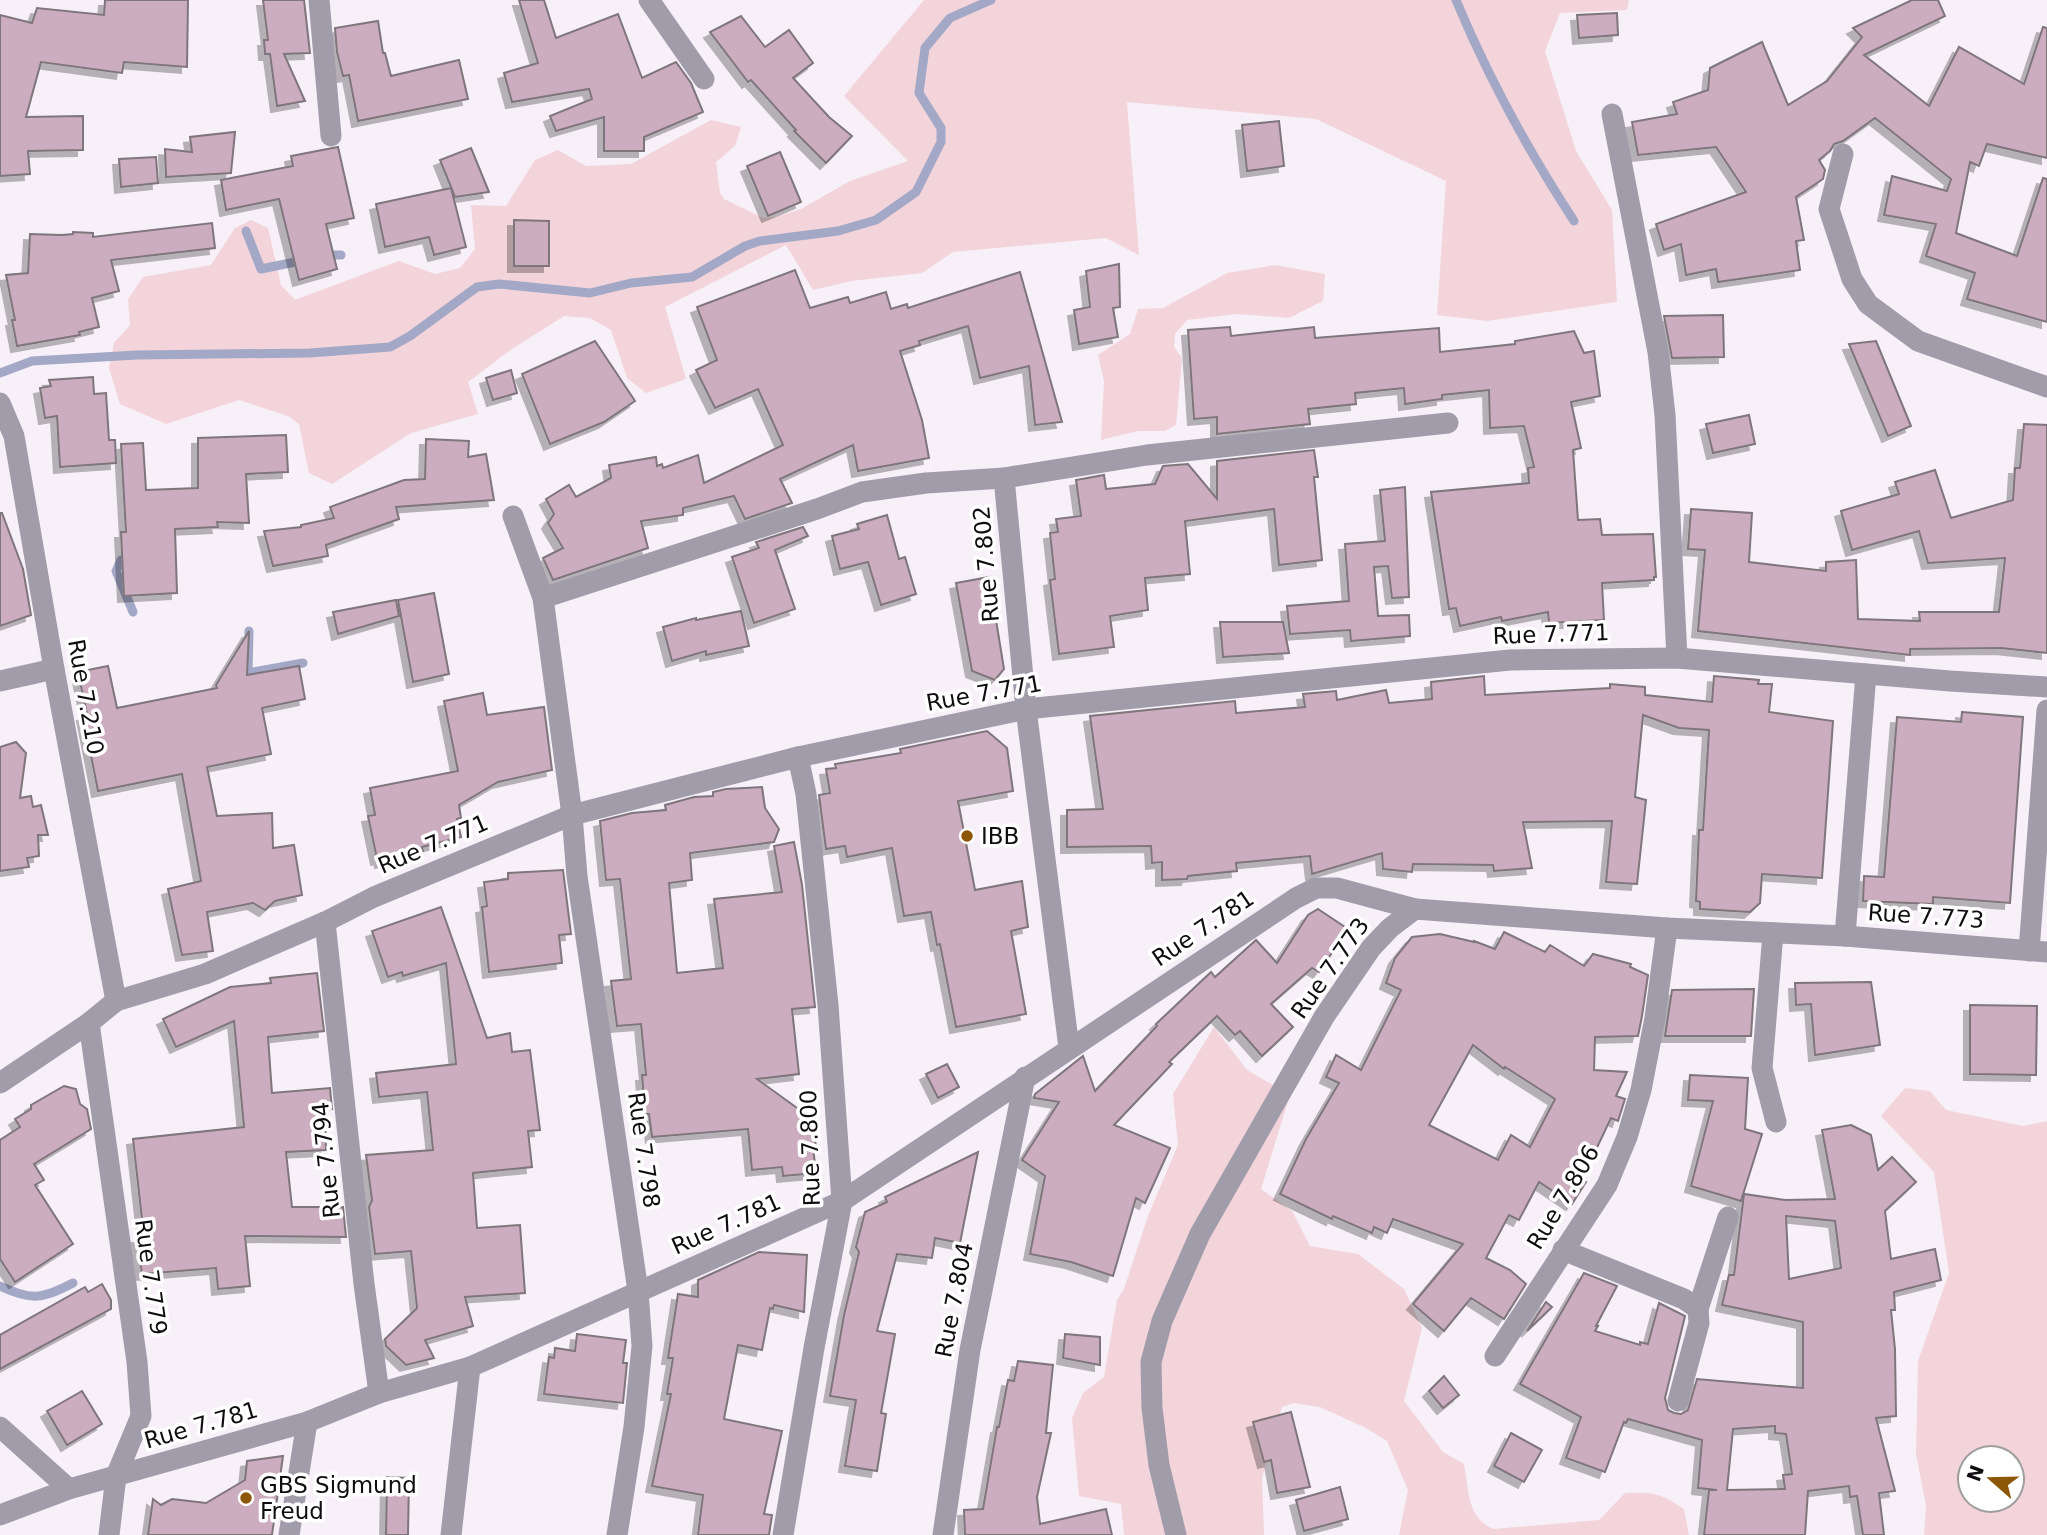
<svg xmlns="http://www.w3.org/2000/svg" width="2047" height="1535" viewBox="0 0 2047 1535" font-family="'DejaVu Sans',sans-serif">
  <style>
    .green { fill: #f3d4da; fill-rule: evenodd }
    .lines { fill: none; stroke-linecap: round; stroke-linejoin: round }
    .stream { stroke: #a3a8c6; stroke-width: 9 }
    .building { fill: #ccacbf; stroke: #7f767b; stroke-width: 2; fill-rule: evenodd; filter: url(#shadow) }
    .minor { stroke: #a09caa; stroke-width: 21 }
    .poi-dot { fill: #8c5707; stroke: #fff; stroke-width: 2.5 }
    .labels { text-anchor: middle; dominant-baseline: central; stroke-width: 7; stroke-linejoin: round; paint-order: stroke }
    .street-label { font-size: 23px; fill: #100d10; stroke: #fff }
    .poi-label { font-size: 23px; fill: #100d10; stroke: #fff; text-anchor: start }
  </style>
  <defs>
    <filter id="shadow"><feDropShadow dx="-6" dy="6" stdDeviation="0" flood-color="#0004"/></filter>
  </defs>
  <rect width="100%" height="100%" fill="#f7f0f8"/>
  <g class="green">
    <path d="M924,0H1629L1627,10L1560,13L1545,51L1576,151L1612,210L1617,302L1487,321L1437,315L1446,181L1316,119L1127,102L1139,255L1106,238L953,252L922,273L851,281L813,290L786,245L665,307L686,379L646,393L627,378L611,330L590,318L564,316L509,351L468,382L478,414L411,433L332,484L309,473L299,424L288,416L239,400L166,424L120,404L109,368L114,343L130,325L128,299L143,277L211,265L235,228L251,220L268,228L281,285L295,300L399,261L435,274L460,268L475,249L471,205L506,206L535,160L558,150L586,166L631,164L711,120L741,127L735,146L716,162L720,193L724,199L763,218L775,217L801,209L850,181L908,161L844,96Z"/>
    <path d="M1275,265L1325,274L1323,301L1289,318L1238,314L1187,320L1175,334L1174,347L1182,358L1176,425L1165,431H1138L1101,440L1104,381L1098,355L1130,334L1138,309L1163,308L1227,273Z"/>
    <path d="M1214,1027L1247,1070L1290,1095L1261,1189L1292,1211L1310,1246L1358,1254L1404,1289L1422,1328L1404,1401L1443,1452L1464,1464C1469,1490 1467,1519 1494,1529L1599,1520L1625,1493C1654,1492 1660,1493 1684,1509L1689,1535H1399L1408,1490L1387,1441L1366,1428L1320,1407L1294,1403L1282,1407L1262,1478L1264,1535H1124L1121,1504L1079,1496L1072,1418L1083,1393L1104,1377L1117,1300L1124,1289L1148,1216L1178,1145L1173,1094Z"/>
    <path d="M1905,1088L1930,1091L1946,1110L2023,1126L2047,1121V1535H1924L1926,1506L1916,1454L1918,1361L1949,1273L1934,1172L1881,1116ZM1970,1458H2012V1500H1970Z"/>
  </g>
  <g class="lines">
    <g class="stream">
      <path d="M1456,0C1488,77 1529,152 1574,221"/>
      <path d="M246,231L261,269L305,260"/>
      <path d="M322,255H341"/>
      <path d="M0,373L32,361L137,355L310,353L390,347L410,336L477,287L499,284L590,293L631,283L692,277L745,246L760,241L838,231L876,220L916,192L941,142V128L919,93L925,48L950,18L991,0"/>
      <path d="M121,560L116,571L133,612"/>
      <path d="M249,631L248,673L303,663"/>
      <path d="M0,1286C32,1301 42,1299 73,1283"/>
    </g>
  </g>
  <g class="building">
    <path d="M105,0H188L187,67L124,62L122,73L41,62L26,117L83,116V150L28,151L30,174L0,176V15L32,23L37,8L104,15Z"/>
    <path d="M263,0H304L310,53L284,54L305,101L277,106L270,54H265L264,40H268Z"/>
    <path d="M519,0H544L556,38L618,14L642,78L676,62L691,83L703,112L644,137V151H604V117L556,131L550,116L592,99L589,89L512,102L504,73L538,63Z"/>
    <path d="M1912,0H1938L1945,16L1864,55L1929,106L1959,47L2024,84L2043,27L2047,28V158L1987,144L1979,166L1970,162L1956,233L2017,256L2043,178L2047,179V322L1967,299L1975,273L1926,256L1936,224L1884,215L1892,176L1947,191L1951,179L1875,118L1843,141L1834,144L1830,151L1819,160L1825,170L1823,179L1796,197L1804,240L1796,241L1800,270L1718,282L1716,269L1686,275L1681,244L1664,250L1656,224L1746,192L1716,147L1638,155L1632,122L1677,114L1673,102L1708,90L1710,68L1762,42L1788,105L1827,81L1862,37L1853,28Z"/>
    <path d="M1617,13L1618,35L1579,38L1577,15Z"/>
    <path d="M741,16L765,47L789,30L813,63L793,78L829,117L852,136L826,163L794,131L796,130L751,80L748,82L710,32Z"/>
    <path d="M378,21L383,53H385L391,76L459,60L468,99L358,121L349,75L343,76L337,52L335,28Z"/>
    <path d="M1279,121L1284,166L1247,171L1242,125Z"/>
    <path d="M235,132L231,173L166,177L165,149L192,152L190,137Z"/>
    <path d="M338,147L354,218L326,224L337,269L299,280L279,199L226,210L221,180L293,166L291,156Z"/>
    <path d="M471,148L489,192L455,197L440,160Z"/>
    <path d="M780,152L801,202L768,216L747,166Z"/>
    <path d="M156,157L158,183L121,187L119,159Z"/>
    <path d="M451,188L466,247L434,255L429,237L385,247L376,204Z"/>
    <path d="M514,220L549,221V266H514Z"/>
    <path d="M212,223L215,248L111,260L119,291L92,298L99,327L79,332L80,335L17,346L12,320H15L6,275L28,273L30,234L62,235L73,234V232L93,233V237Z"/>
    <path d="M1119,264L1120,307L1113,308L1118,337L1079,344L1074,310L1090,307L1086,271Z"/>
    <path d="M795,270L810,308L848,297L850,303L886,292L891,309L907,304L908,308L1020,272L1062,422L1035,425L1029,366L980,378L968,326L919,341L920,345L900,351L922,420L929,458L858,471L853,445L780,479L792,503L745,519L734,496L683,508V515L641,521L648,548L553,580L543,558L563,548L548,523L554,514L546,499L569,485L576,497L611,478L609,465L656,457L657,466L662,464L663,468L698,455L704,483L783,445L758,389L715,408L696,370L717,360L697,307Z"/>
    <path d="M1723,315L1724,357L1672,358L1664,316Z"/>
    <path d="M1230,327L1231,336L1314,327L1315,338L1439,328L1440,352L1515,344V341L1574,331L1584,353L1594,351L1600,396L1571,402L1581,448L1573,450L1578,520L1600,519L1602,535L1653,534L1656,577H1654V580L1602,583L1604,620L1549,623L1548,612L1502,621L1501,617L1460,626L1456,608L1449,609L1431,492L1529,483L1528,468L1534,467L1524,426L1490,428L1489,390L1442,395V399L1405,404L1404,388L1355,393L1356,404L1308,409L1310,424L1217,434V417L1194,419L1188,330Z"/>
    <path d="M595,341L635,401L604,422L550,444L522,374Z"/>
    <path d="M1876,341L1911,426L1888,436L1849,344Z"/>
    <path d="M511,370L517,393L493,400L486,378Z"/>
    <path d="M93,377L94,394L106,393L109,440H115L116,463L60,467L57,416L45,418L40,388L51,386L49,380Z"/>
    <path d="M1749,415L1755,444L1713,453L1706,424Z"/>
    <path d="M2024,424L2047,425V653L2001,648L1910,649V655L1698,631L1705,550L1688,549L1691,509L1752,513L1749,562L1826,571V562L1856,560L1858,619L1920,621L1919,612H1999L2005,558L1928,563L1919,531L1852,550L1841,511L1899,494L1895,482L1935,470L1951,518L2013,500L2015,468H2020Z"/>
    <path d="M286,435L288,472L246,474L249,523L217,522L218,527L175,529L177,593L124,596L121,532H126L121,444L143,443L146,490L198,488V438Z"/>
    <path d="M426,439L469,441L468,457L486,454L494,500L396,507L399,519L326,545L328,556L273,566L264,531L301,527V525L334,518L330,507L404,480L425,479Z"/>
    <path d="M1314,450L1318,477H1314L1322,560L1279,565L1274,509L1185,521L1190,574L1145,578L1148,610L1110,616L1114,647L1059,654L1050,580L1055,579L1050,533L1058,532L1056,519L1081,516L1076,480L1104,475L1106,489L1155,484L1163,466L1188,464L1217,499V461Z"/>
    <path d="M1405,487L1409,597L1392,598L1388,566L1374,567L1378,616L1409,615L1410,636L1351,641L1350,630L1290,634L1287,606L1349,601L1345,544L1385,541L1380,490Z"/>
    <path d="M0,513H2L23,569L31,615L0,626Z"/>
    <path d="M887,515L899,559L905,557L916,594L881,605L868,562L840,569L832,536L859,529L857,524Z"/>
    <path d="M803,527L808,536L775,550L795,609L754,623L732,557L759,548L756,542Z"/>
    <path d="M989,577L1004,669L995,680L972,671L956,583Z"/>
    <path d="M434,593L449,674L413,682L398,600Z"/>
    <path d="M396,600L399,616L338,634L333,612Z"/>
    <path d="M741,611L749,646L706,655V651L672,661L663,627L696,618V620Z"/>
    <path d="M1220,622H1283L1289,653L1223,657Z"/>
    <path d="M249,631L247,675L299,666L305,699L262,708L271,754L207,767L217,816L272,813L273,848L294,845L302,895L275,901L265,910L253,903L207,912L213,951L182,955L168,889L201,881L182,774L98,791L83,715L87,714L78,672L108,666L117,708L217,688L216,685Z"/>
    <path d="M1484,676L1485,695L1610,688V684L1645,687V695L1712,702L1714,676L1759,680L1758,684H1772L1769,712L1833,721L1822,878L1762,874L1760,903L1750,912L1700,909V902L1696,901L1699,830H1703L1709,730L1679,728L1643,715L1635,797L1646,800L1637,884L1606,882L1612,821L1523,822L1532,868L1494,871L1493,865L1413,864L1412,872L1383,869L1382,853L1312,874L1310,856L1236,863L1237,871L1188,876L1187,879L1162,880V862L1152,863L1151,846L1067,847V810L1103,809L1090,716L1235,701L1236,713L1305,707L1303,694L1336,691L1337,700L1386,690L1389,703L1432,699L1431,682Z"/>
    <path d="M483,693L487,715L544,707L552,770L498,782L459,805L461,818L457,819L461,837L422,847L423,851L381,862L380,858L377,859L368,816L375,815L370,788L458,771L444,701Z"/>
    <path d="M1962,712L2023,717L2010,903L1933,897V904L1863,901L1864,876L1884,877L1897,717L1961,722Z"/>
    <path d="M987,731L1007,748L1013,791L958,801L975,890L1022,881L1028,927L1011,931L1026,1014L956,1027L940,944L937,945L931,912L904,916L892,848L847,857L845,846L826,849L819,795L830,793L826,769L836,768L835,764L901,753L900,749Z"/>
    <path d="M16,742L26,753L20,798L31,796L33,807L41,805L48,835H38L39,856L27,858L29,867L0,871V747Z"/>
    <path d="M762,787L765,808L779,829L774,842L690,853L692,880L669,883L677,973L723,968L714,899L782,892L774,846L794,842L802,885L815,1007L792,1009L799,1074L757,1079L811,1118L816,1146L813,1147L816,1173L783,1176L782,1167L752,1170L748,1129L652,1137L649,1114H645L642,1075H646L641,1024L617,1026L611,981L631,979L620,879L606,880L600,821L632,813L666,810L665,805L694,797L713,796V792L726,789Z"/>
    <path d="M563,870L571,934L559,935L562,963L489,972L482,907L487,906L484,882L508,879V873Z"/>
    <path d="M441,907L487,1038L510,1033L512,1052L530,1050L540,1130L528,1131L532,1167L473,1173L477,1228L520,1225L525,1293L465,1297L473,1326L425,1340L434,1358L406,1365L386,1346L385,1339L417,1308L411,1251L375,1254L369,1207L372,1200L366,1155L433,1150L427,1092L379,1097L376,1073L456,1064L446,963L403,976L402,972L388,977L372,931Z"/>
    <path d="M1318,909L1348,929L1319,972L1312,968L1271,1004L1293,1027L1262,1056L1240,1031L1235,1035L1217,1016L1169,1062L1172,1064L1114,1125L1170,1148L1145,1203L1136,1198L1113,1276L1071,1262L1030,1254L1045,1176L1022,1160L1059,1102L1034,1098L1035,1094L1083,1056L1095,1091L1157,1026L1156,1024L1211,972L1215,977L1256,940L1277,963L1308,915Z"/>
    <path d="M1504,932L1545,952L1550,945L1584,966L1593,954L1631,964L1630,967L1648,975L1642,1016L1638,1036L1595,1037L1594,1070L1627,1072L1616,1096L1625,1099L1618,1121L1611,1118L1582,1179L1586,1182L1572,1204L1539,1182L1519,1220L1509,1215L1486,1258L1510,1270L1526,1284L1504,1319L1471,1298L1444,1331L1413,1304L1463,1244L1393,1219L1387,1233L1374,1227L1372,1233L1333,1216L1332,1219L1280,1194L1306,1139L1339,1083L1326,1077L1336,1055L1361,1070L1401,990L1386,983L1395,958L1412,937L1440,934L1474,942V941L1495,949ZM1473,1045L1504,1069L1505,1067L1555,1099L1530,1147L1511,1135L1498,1160L1429,1125Z"/>
    <path d="M317,973L324,1031L268,1037L272,1093L330,1088L332,1109L325,1110L326,1150L286,1152L292,1207H343L346,1237L245,1236L250,1286L218,1289L216,1268L142,1274L137,1237H144L133,1139L244,1127L234,1021L176,1047L163,1019L230,987L271,983L270,978Z"/>
    <path d="M1871,982L1880,1045L1815,1055L1811,1004L1796,1005L1795,983Z"/>
    <path d="M1754,989L1751,1036H1665L1672,990Z"/>
    <path d="M1970,1005L2037,1006L2036,1075L1970,1074Z"/>
    <path d="M947,1064L959,1087L938,1098L926,1074Z"/>
    <path d="M1690,1075L1748,1078L1745,1129L1762,1134L1741,1201L1691,1186L1713,1101L1688,1100Z"/>
    <path d="M64,1086L76,1089L80,1104L87,1109L91,1129L34,1164L44,1180L35,1185L73,1244L15,1282L0,1259V1140L20,1127L15,1119L31,1109V1105Z"/>
    <path d="M1851,1125L1871,1135L1878,1170L1892,1157L1916,1182L1885,1211L1891,1259L1935,1249L1941,1280L1894,1292L1895,1310H1891L1895,1349L1896,1416L1876,1418L1895,1491L1879,1493L1884,1535H1863L1857,1496L1850,1497L1849,1486L1808,1491L1805,1535H1704L1709,1490H1717L1698,1488L1702,1440L1628,1419L1626,1423L1624,1422L1605,1472L1566,1458L1581,1417L1520,1384L1584,1273L1617,1286L1596,1326H1598L1595,1331L1640,1345V1342L1648,1344L1659,1303L1685,1316L1665,1398L1668,1410L1674,1413L1681,1414L1688,1410L1697,1379L1803,1388V1322L1722,1305L1729,1275H1734L1744,1194L1785,1200L1835,1199L1822,1130ZM1786,1216L1835,1221L1841,1268L1789,1279ZM1775,1426V1433L1786,1434L1792,1474L1783,1475L1785,1489L1727,1490L1733,1429Z"/>
    <path d="M978,1152L960,1243L935,1238L932,1258L897,1254L877,1331L895,1334L881,1413L886,1414L877,1471L845,1466L856,1400L830,1396L844,1315L859,1252L856,1247L865,1212L887,1202L885,1197Z"/>
    <path d="M759,1252L807,1255L804,1312L774,1305L773,1309L770,1308L762,1350L738,1345L724,1419L782,1431L764,1514L772,1515L769,1535H698L703,1495L652,1486L671,1394H667L673,1358H668L678,1294L698,1297V1280Z"/>
    <path d="M102,1284L111,1300V1309L0,1369V1335L85,1287L88,1292Z"/>
    <path d="M1546,1302L1552,1307L1527,1331Z"/>
    <path d="M577,1334L626,1340L623,1363H627L623,1403L544,1394L549,1357L554,1358L555,1348L575,1351Z"/>
    <path d="M1065,1334L1100,1337V1365L1063,1358Z"/>
    <path d="M1018,1361L1053,1365L1046,1433H1051L1037,1497L1040,1524L1106,1509L1112,1535H965L964,1510L983,1509L997,1427H999L1008,1380L1014,1381Z"/>
    <path d="M1444,1376L1459,1395L1443,1408L1429,1391Z"/>
    <path d="M82,1391L102,1424L67,1445L47,1411Z"/>
    <path d="M1291,1412L1310,1487L1277,1493L1271,1460L1264,1462L1253,1422Z"/>
    <path d="M1511,1433L1542,1450L1524,1482L1494,1466Z"/>
    <path d="M283,1456L272,1535H148L153,1499L161,1505L172,1499L206,1503L245,1480L247,1461Z"/>
    <path d="M387,1477L409,1478L408,1535H386Z"/>
    <path d="M1340,1487L1348,1519L1304,1531L1296,1500Z"/>
  </g>
  <g class="lines">
    <g class="minor">
      <path d="M319,0L331,136"/>
      <path d="M649,0L704,79"/>
      <path d="M1612,114L1658,352L1665,415L1677,658"/>
      <path d="M1843,154L1829,209L1852,279L1868,304L1918,341L2047,387"/>
      <path d="M0,403L14,436L54,669L116,1001"/>
      <path d="M513,516L543,598L572,815L577,876L638,1291L642,1346L634,1427L617,1535"/>
      <path d="M543,598L817,509L862,492L926,483L1004,478"/>
      <path d="M0,681L54,669"/>
      <path d="M325,922L364,1284L379,1393"/>
      <path d="M1773,933L1762,1068L1776,1122"/>
      <path d="M1845,936L1866,674"/>
      <path d="M2029,951L2047,710"/>
      <path d="M89,1023L137,1362L141,1416L116,1476L109,1535"/>
      <path d="M1069,1048L1026,709L1004,478L1147,455L1448,423"/>
      <path d="M0,1083L89,1023L116,1001L205,974L325,922L374,897L572,815L798,757L1026,709L1510,660L1677,658L1950,681L2047,687"/>
      <path d="M1563,1250L1684,1299L1698,1309L1699,1323L1678,1401"/>
      <path d="M1698,1309L1728,1217"/>
      <path d="M1495,1356L1607,1185L1627,1137L1641,1090L1655,1018L1667,928"/>
      <path d="M0,1427L69,1489"/>
      <path d="M0,1515L69,1489L307,1422L379,1393L470,1367L842,1201L1296,898L1316,888H1337L1415,909"/>
      <path d="M289,1535L307,1422"/>
      <path d="M451,1535L470,1367"/>
      <path d="M783,1535L814,1348L842,1201L828,1005L806,794L798,757"/>
      <path d="M943,1535L970,1350L1025,1077"/>
      <path d="M1176,1535L1159,1465L1152,1408L1151,1362L1162,1321L1200,1234L1324,1017L1371,948L1390,928L1415,909L1667,928L1845,936L2047,952"/>
    </g>
  </g>
  <g class="poi-dot">
    <circle cx="967" cy="836" r="7"/>
    <circle cx="246" cy="1498" r="7"/>
  </g>
  <g class="labels">
    <g class="street-label">
      <text transform="translate(986 564) rotate(-95)">Rue 7.802</text>
      <text transform="translate(1551 634) rotate(-2)">Rue 7.771</text>
      <text transform="translate(984 693) rotate(-10)">Rue 7.771</text>
      <text transform="translate(86 697) rotate(80)">Rue 7.210</text>
      <text transform="translate(433 844) rotate(-23)">Rue 7.771</text>
      <text transform="translate(1926 916) rotate(4)">Rue 7.773</text>
      <text transform="translate(1203 928) rotate(-34)">Rue 7.781</text>
      <text transform="translate(1330 968) rotate(-55)">Rue 7.773</text>
      <text transform="translate(810 1148) rotate(-92)">Rue 7.800</text>
      <text transform="translate(644 1150) rotate(82)">Rue 7.798</text>
      <text transform="translate(326 1160) rotate(-96)">Rue 7.794</text>
      <text transform="translate(1563 1197) rotate(-59)">Rue 7.806</text>
      <text transform="translate(726 1224) rotate(-24)">Rue 7.781</text>
      <text transform="translate(151 1277) rotate(82)">Rue 7.779</text>
      <text transform="translate(954 1300) rotate(-79)">Rue 7.804</text>
      <text transform="translate(201 1425) rotate(-16)">Rue 7.781</text>
    </g>
    <g class="poi-label">
      <text x="981" y="836">IBB</text>
      <text x="260" y="1485">GBS Sigmund<tspan x="260" dy="26">Freud</tspan></text>
    </g>
  </g>
  <g transform="translate(1991 1479) rotate(290)"><circle r="33" fill="#ffffff" stroke="#9f9e9f" stroke-width="2"/>
  <path d="M0-5L12 26L0 18L-12 26Z" fill="#8c5707"/>
  <text y="-10" font-size="19" font-weight="bold" text-anchor="middle" fill="#100d10">N</text>
  </g>
</svg>
